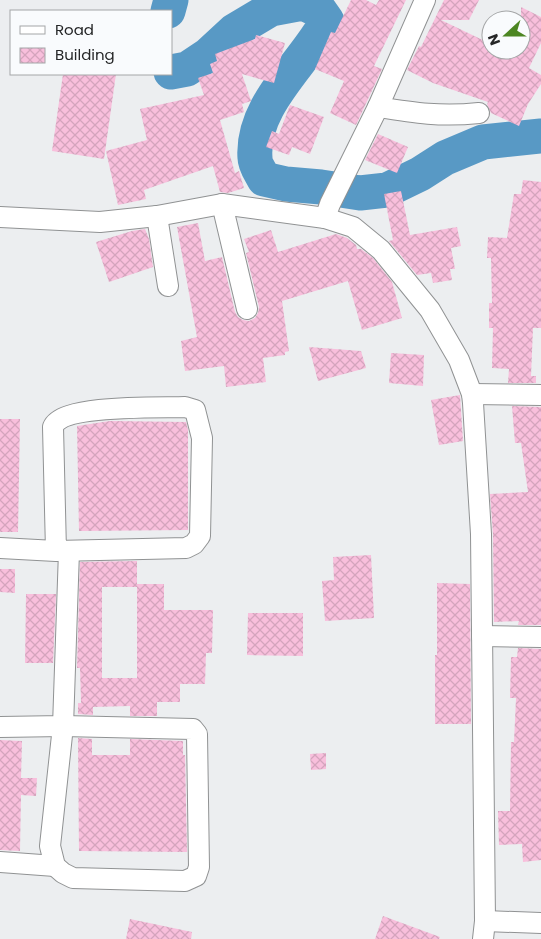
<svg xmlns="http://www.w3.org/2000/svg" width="541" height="939" viewBox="0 0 541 939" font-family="Poppins,sans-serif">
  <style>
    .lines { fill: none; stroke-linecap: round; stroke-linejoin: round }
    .river { stroke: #5899c5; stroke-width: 35 }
    .building { fill: url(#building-cross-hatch); fill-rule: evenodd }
    .minor-casing { stroke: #909293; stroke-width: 22 }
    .minor { stroke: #fff; stroke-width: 20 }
  </style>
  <defs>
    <pattern id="building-cross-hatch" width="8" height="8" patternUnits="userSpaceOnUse" patternTransform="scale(1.25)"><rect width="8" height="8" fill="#f8bfdc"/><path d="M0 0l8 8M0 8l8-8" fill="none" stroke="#d4a4bd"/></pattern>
  </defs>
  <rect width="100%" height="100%" fill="#eceef0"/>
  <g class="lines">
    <g class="river">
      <path d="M168,11L171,0"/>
      <path d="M171,72L187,69L208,55L234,31L271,9L303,3L320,11L327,21C304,64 251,105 255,158C255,165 261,173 264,179L286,184L321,187L360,193L387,190L420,174L445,158L483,142L541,136"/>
    </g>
  </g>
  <g class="building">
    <path d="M351,0H366L376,5L379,0H406L374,66L382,69L356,125L330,113L344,81L315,69L331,32L335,33Z"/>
    <path d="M444,0H479L469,20H441L491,44V50H521V7L541,17V43L529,68L541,75V84L528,104L519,126L491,113L487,104L488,102L433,83L407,70L419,46L421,47Z"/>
    <path d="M256,35L285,43L274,83L242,74L251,101L242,104L244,112L220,120L235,173L239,171L244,188L228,193L220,192L213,166L144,190L146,199L118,205L106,151L147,140L140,109L204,95L198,78L213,73L210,64L217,61L215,54L255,39Z"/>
    <path d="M63,74H116L104,159L52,151Z"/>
    <path d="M290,105L324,117L310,154L292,147L289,155L266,147L272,131L279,134Z"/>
    <path d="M378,134L408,147L397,173L365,160Z"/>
    <path d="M523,180L541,182V328H533L531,376H536V383H508L509,369L492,368L493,328H489V303H492L491,258H487L488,237L507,238L514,194H521Z"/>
    <path d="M401,191L410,235L457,227L461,246L451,248L455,269H450L452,280L433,283L431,273L417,275L389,241L393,240L384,194Z"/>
    <path d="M198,223L205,261L222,257L235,312L238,317L243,320L249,321L255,318L258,313L259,307L246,253L249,252L244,239L271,230L278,252L336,234L347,238L356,245L357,249H361L373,258L392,282L402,318L362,330L348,281L282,301L289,351L285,352V355L263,358L266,382L226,387L224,366L185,371L181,341L197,337L177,227Z"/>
    <path d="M145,229L149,239L153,267L109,282L96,242L132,231Z"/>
    <path d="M309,347L361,351L366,368L318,381Z"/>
    <path d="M391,353L424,355L423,386L389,383Z"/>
    <path d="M460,395L463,441L439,445L431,400Z"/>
    <path d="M512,406L541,407V625H518L519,621L494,622L493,534L490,494L528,492L521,443H515Z"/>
    <path d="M0,419H20L18,532H0Z"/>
    <path d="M110,421L186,422L188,430V530L79,531L77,426Z"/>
    <path d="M371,555L374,618L325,621L322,581L334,580L333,557Z"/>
    <path d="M137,561V584H164V610H213L212,653H206L205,684H180V702H157V716H130V706L93,707V715L78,714V703H81L80,668H77L80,562ZM102,587H137V678H102Z"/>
    <path d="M0,569H15V593L0,592Z"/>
    <path d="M437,583L470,584L471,724H435V655H437Z"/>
    <path d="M26,594H56L53,663H25Z"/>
    <path d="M248,613H303V656L247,655Z"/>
    <path d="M518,648L541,649V860L523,862L522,844L499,845L498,811H510L511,742H514L516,698H510L511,657H517Z"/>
    <path d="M78,738L92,739V755H130V739L183,741V755H185L187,852L79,851Z"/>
    <path d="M0,740L22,741L21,778H37L36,796L21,795L20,851L0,850Z"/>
    <path d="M326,753V769L311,770L310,754Z"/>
    <path d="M383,916L440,937L439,939H375Z"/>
    <path d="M130,919L192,932L191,939H126Z"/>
  </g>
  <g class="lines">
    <g class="minor-casing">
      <g id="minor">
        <path d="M378,107C415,113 441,117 479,113"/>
        <path d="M222,204L247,309"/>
        <path d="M157,216L168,286"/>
        <path d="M0,217L100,222L157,216L222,204L325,218L353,227L381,250L430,310L459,360L472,394L473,403L481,534L485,921L483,939"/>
        <path d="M325,218L330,204L378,107L425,0"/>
        <path d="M472,394L541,395"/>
        <path d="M0,548L56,551L186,548L194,544L200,536L202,438L195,410L185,407C161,408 62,404 53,427L56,551"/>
        <path d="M482,636L541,637"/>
        <path d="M63,726L193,729L197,734L199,867L196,876L185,881L73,878L63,873L55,866L50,846Z"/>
        <path d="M0,727L63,726L69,551"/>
        <path d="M0,862L55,866"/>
        <path d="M485,921L541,923"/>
      </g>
    </g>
    <use href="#minor" class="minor"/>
  </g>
  <rect x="10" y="10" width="162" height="65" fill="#f9fbfd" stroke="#a4a6a7"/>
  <rect x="20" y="26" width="25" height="8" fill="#ffffff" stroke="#a4a6a7"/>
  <text x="55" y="35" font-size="15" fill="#252627">Road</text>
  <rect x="20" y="48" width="25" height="15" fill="url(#building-cross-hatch)" stroke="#a4a6a7"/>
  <text x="55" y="60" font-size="15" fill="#252627">Building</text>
  <g transform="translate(506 35) rotate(249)"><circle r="24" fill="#f9fbfd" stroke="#a4a6a7"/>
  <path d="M0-4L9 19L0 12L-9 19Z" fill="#4c8622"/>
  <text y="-8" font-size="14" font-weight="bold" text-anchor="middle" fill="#252627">N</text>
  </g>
</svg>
